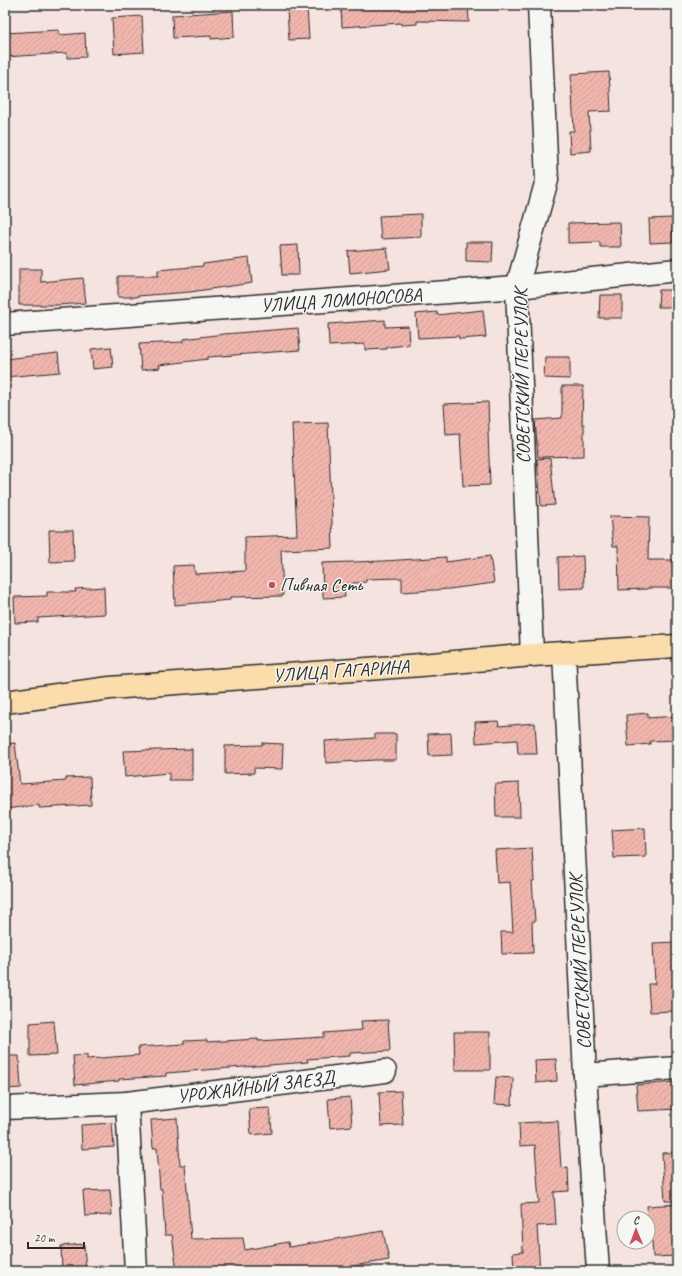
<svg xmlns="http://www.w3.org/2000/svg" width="682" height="1276" viewBox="0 0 682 1276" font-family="Caveat,sans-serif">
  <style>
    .building { fill: url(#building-hatch); stroke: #2b2b2b }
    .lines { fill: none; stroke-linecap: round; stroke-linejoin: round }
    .minor-casing { stroke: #2b2b2b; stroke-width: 25 }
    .major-casing { stroke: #2b2b2b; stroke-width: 25 }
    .minor { stroke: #f6f6f2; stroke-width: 22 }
    .major { stroke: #fbddab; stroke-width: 22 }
    .poi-dot { fill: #d1495b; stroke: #f6f6f2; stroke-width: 1.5 }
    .labels { text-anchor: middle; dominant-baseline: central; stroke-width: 3; stroke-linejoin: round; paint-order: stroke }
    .street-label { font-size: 19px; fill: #2b2b2b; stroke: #f6f6f2 }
    .poi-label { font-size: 19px; fill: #2b2b2b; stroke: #f6f6f2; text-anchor: start }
  </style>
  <defs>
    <pattern id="building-hatch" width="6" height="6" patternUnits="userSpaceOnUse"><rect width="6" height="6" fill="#f1b6ae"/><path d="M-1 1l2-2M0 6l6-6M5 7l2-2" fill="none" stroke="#cf9d96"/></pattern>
  </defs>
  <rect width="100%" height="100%" fill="#f4e3de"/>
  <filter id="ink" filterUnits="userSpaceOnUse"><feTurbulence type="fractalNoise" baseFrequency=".025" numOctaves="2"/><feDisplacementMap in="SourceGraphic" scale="8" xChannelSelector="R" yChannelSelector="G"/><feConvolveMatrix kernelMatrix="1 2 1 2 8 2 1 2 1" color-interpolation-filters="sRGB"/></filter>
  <g filter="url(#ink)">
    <g class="building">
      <path d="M341,5H468L469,22L417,21V24L401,25V23L342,27Z"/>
      <path d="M307,8L309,39L289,40L287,10Z"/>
      <path d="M233,11L234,37L211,39V36L173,38L172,15Z"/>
      <path d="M142,16L144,52L114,54L112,18Z"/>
      <path d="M59,30V35L85,33L86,57L67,58V53L5,57V33Z"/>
      <path d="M609,72L611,111L589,112L591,151L570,153L569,131H574L571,74Z"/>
      <path d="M421,214V237L381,239L379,216Z"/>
      <path d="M672,218L673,242L650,243L649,219Z"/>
      <path d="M620,222L621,247H600V242L568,243V223Z"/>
      <path d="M466,242H493L492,262L466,261Z"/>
      <path d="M298,245L299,275H282L280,246Z"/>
      <path d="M387,248L390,269L350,273L348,251Z"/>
      <path d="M249,258L252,283L190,292L137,296V297H118V276H158V270L203,266V264Z"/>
      <path d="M19,269H41V282L83,278L86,303L58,305H19Z"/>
      <path d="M659,290H675V307H658Z"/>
      <path d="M600,295H622V318H599Z"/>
      <path d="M483,310L486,337L459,339V336L418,338L416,314L437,312V315Z"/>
      <path d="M385,320V327L408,326L409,345L387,347V349L365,350V344L329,346L328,324Z"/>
      <path d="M298,328L300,350L208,357V359L159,365L160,368L141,370L139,344L183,342V339L224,334Z"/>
      <path d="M111,347L113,367L93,369L91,349Z"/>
      <path d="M58,353L60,372L5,377V359Z"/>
      <path d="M545,357H570V379L544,378Z"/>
      <path d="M562,386H583L582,424H584V456L538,457L535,420L562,418Z"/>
      <path d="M488,402L489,432H488L490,485L463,486L460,434L446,435L444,404Z"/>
      <path d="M328,423L333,548L281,550L283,596L230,597V600L175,605L173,566L194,565L195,574L245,571V537L297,535L292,424Z"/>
      <path d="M550,458L555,505L541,506L537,459Z"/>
      <path d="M610,516L649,517L648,560H677V588H647V589L619,590L618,546H613Z"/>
      <path d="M49,530H73L74,561L50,562Z"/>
      <path d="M490,556L494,583L449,589L402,592V578L366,579V582L344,584L345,597L323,598L322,563L384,561L446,557V562Z"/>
      <path d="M583,556L584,588L559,589L558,557Z"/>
      <path d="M104,587L105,614L38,618V622L15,623L14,597L47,596V592H76L75,589Z"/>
      <path d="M648,713V718L677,716V740L650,741V744L628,746L626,715Z"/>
      <path d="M498,721L499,726L535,723L537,754H518L517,740L476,743L475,722Z"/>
      <path d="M451,733L452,755L429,756L428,734Z"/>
      <path d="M375,734H396V760H375L326,763L325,741L375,738Z"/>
      <path d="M15,743L20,784L66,781V778L90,777L91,805L39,808V805L5,809V744Z"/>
      <path d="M262,743L283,744L282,769L254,768V773L225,774V746L262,745Z"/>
      <path d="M192,749V780H169V773L125,777L123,751Z"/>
      <path d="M519,783L520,817H496L495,784Z"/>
      <path d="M645,828L646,857L614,858L612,830Z"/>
      <path d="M532,848L534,881H532L535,921L532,922L533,953L502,954L501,932H513L510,882L497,883L495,850Z"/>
      <path d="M677,942V1011L650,1012L648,984H655L653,943Z"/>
      <path d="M388,1020L390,1051L350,1053V1056L307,1059L308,1062L166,1073V1076L119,1079V1081L75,1085L73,1056L87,1055V1059L139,1055L138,1047L184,1044V1041L207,1040V1042L258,1039V1041L324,1037V1033L362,1030L361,1021Z"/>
      <path d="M54,1021L57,1055L30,1056V1023Z"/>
      <path d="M454,1032H490V1070H455Z"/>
      <path d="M5,1056H19L21,1088L5,1089Z"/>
      <path d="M556,1059L557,1081L536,1083L535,1060Z"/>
      <path d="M496,1077L513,1078L512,1105L494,1104Z"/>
      <path d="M676,1082L677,1109L638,1111L636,1085Z"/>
      <path d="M401,1091L403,1125L381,1126L379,1092Z"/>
      <path d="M350,1097L352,1126L330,1128L328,1099Z"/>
      <path d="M270,1108L272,1133L251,1135L249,1109Z"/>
      <path d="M177,1118L180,1165H185L191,1239L243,1238L245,1250L288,1242L289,1247L383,1231L389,1260L348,1267V1269L336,1271H262V1270L177,1271L172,1235H165L162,1189H160L157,1148H153L151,1120Z"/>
      <path d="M558,1121L561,1168L568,1167L569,1191L554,1192L556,1225L537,1226L540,1271H514L513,1253L523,1252L521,1204L539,1203L535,1145L520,1146L519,1123Z"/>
      <path d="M112,1123L114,1147L82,1149L81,1125Z"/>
      <path d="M677,1152V1201H665L662,1153Z"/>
      <path d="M110,1190L112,1215L85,1216L83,1191Z"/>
      <path d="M676,1204L677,1256L653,1257L651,1225L648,1226L647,1206Z"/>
      <path d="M84,1244L86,1271H62L61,1246Z"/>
    </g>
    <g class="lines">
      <g class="minor-casing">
        <g id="minor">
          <path d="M5,324L517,287L677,270"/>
          <path d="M564,653L585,1075L598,1271"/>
          <path d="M532,655L517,287L547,180L539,5"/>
          <path d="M585,1075L677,1068"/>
          <path d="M127,1103L136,1271"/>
          <path d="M5,1108L127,1103L385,1071"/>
        </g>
      </g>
      <g class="major-casing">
        <path id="major" d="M5,702L110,688L421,665L532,655L677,646"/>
      </g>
      <use href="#minor" class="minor"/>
      <use href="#major" class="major"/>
    </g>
  </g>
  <circle class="poi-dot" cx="272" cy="585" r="4"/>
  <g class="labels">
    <g class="street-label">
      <text transform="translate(341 300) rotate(-4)">УЛИЦА ЛОМОНОСОВА</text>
      <text transform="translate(522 376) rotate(-91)">СОВЕТСКИЙ ПЕРЕУЛОК</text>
      <text transform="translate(341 671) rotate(-4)">УЛИЦА ГАГАРИНА</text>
      <text transform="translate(580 962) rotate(-93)">СОВЕТСКИЙ ПЕРЕУЛОК</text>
      <text transform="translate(256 1087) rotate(-7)">УРОЖАЙНЫЙ ЗАЕЗД</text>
    </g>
    <g class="poi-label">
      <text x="280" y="585">Пивная Сеть</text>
    </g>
  </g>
  <rect width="682" height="1276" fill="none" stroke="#f6f6f2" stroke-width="20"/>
  <rect x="10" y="10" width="662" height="1256" fill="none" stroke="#2b2b2b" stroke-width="1.5" filter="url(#ink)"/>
  <g transform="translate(636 1230) rotate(359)"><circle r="19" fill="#f6f6f2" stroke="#a5a5a2"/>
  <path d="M0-3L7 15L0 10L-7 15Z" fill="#d1495b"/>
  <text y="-6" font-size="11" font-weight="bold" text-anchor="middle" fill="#2b2b2b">С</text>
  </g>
  <path d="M28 1242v6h56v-6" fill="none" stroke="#2b2b2b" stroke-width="2"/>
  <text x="34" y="1242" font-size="12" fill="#2b2b2b" stroke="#f6f6f2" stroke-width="3" paint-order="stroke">20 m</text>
</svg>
